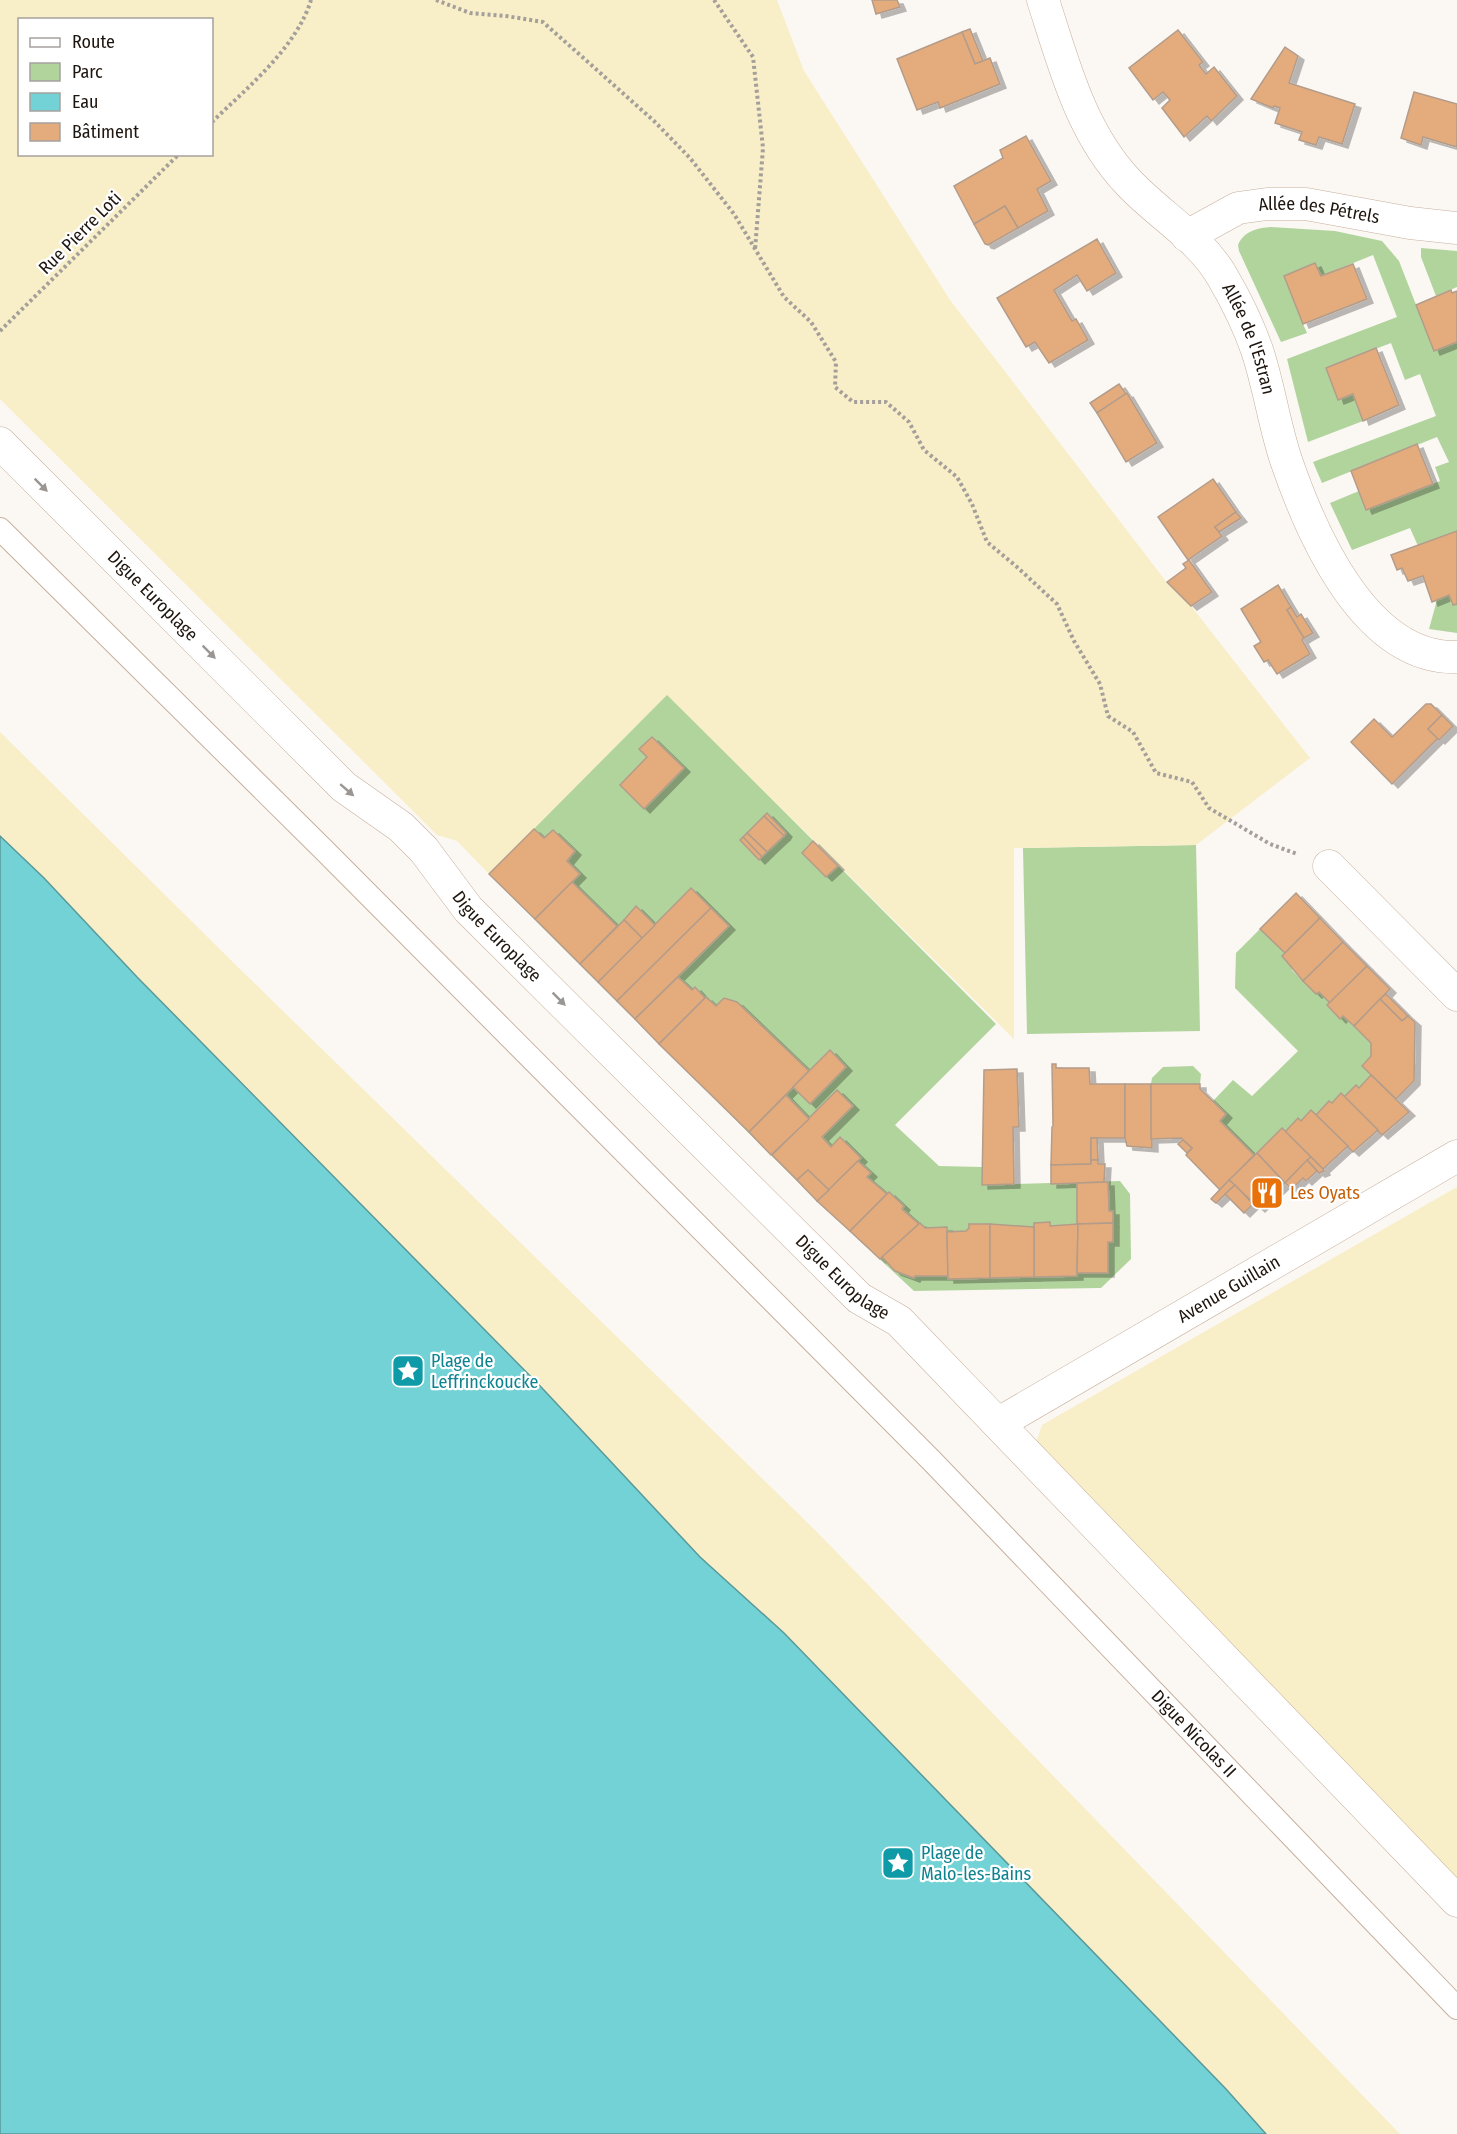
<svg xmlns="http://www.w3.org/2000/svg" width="1457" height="2134" viewBox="0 0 1457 2134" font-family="'Fira Sans Condensed',sans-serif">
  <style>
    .green { fill: #b1d49d }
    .sand { fill: #f8eec8; fill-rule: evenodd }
    .water { fill: #73d2d5; stroke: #5a9999; stroke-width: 1.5 }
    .building { fill: #e4ac7d; stroke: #b39c8a; stroke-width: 1.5; filter: url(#shadow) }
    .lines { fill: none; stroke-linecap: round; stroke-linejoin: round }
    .pedestrian-casing { stroke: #c7b09d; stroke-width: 24 }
    .minor-casing { stroke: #c7b09d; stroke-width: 33 }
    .path { stroke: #a59f9a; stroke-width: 4; stroke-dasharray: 3 3; stroke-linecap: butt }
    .pedestrian { stroke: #fff; stroke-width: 22 }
    .minor { stroke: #fff; stroke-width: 32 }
    .oneway { fill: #9a9693 }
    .labels { text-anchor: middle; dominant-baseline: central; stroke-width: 4.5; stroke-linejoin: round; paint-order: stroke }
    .street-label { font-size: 18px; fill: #1e150e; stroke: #fff }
    .food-label { font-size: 18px; fill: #c56008; stroke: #fff; text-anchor: start }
    .culture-label { font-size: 18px; fill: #0d838f; stroke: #fff; text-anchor: start }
  </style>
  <defs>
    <filter id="shadow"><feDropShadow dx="6" dy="4" stdDeviation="0" flood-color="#0004"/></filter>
  </defs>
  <rect width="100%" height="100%" fill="#fbf7f3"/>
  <g class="green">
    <path d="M1271,227L1335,231L1382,241L1399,261L1434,351L1457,342V531L1418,546L1410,528L1352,550L1330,503L1359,491L1367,510L1440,481L1435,467L1449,462L1437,437L1322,483L1313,462L1436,416L1420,374L1405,380L1391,343L1326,368L1338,400L1353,394L1363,421L1308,442L1287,359L1397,317L1373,255L1321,276L1303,324L1307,333L1281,342L1239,251L1238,245C1244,231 1257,228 1271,227Z"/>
    <path d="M1421,248L1457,251V287L1436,296L1421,257Z"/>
    <path d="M1449,595L1452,605L1457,604V633L1429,629L1437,600Z"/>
    <path d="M667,694L996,1024L895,1125L939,1166L982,1167V1185L1120,1181L1130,1194L1131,1259L1101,1288L914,1291L817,1201L489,874Z"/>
    <path d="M1196,845L1200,1031L1027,1034L1023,848Z"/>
    <path d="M1260,929L1285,953L1293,968L1292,970L1316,994L1319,992L1330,1003L1327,1006L1340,1018L1343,1016L1371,1043V1056L1362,1065L1371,1075L1359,1088L1332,1103L1329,1101L1316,1115L1311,1111L1301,1121L1298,1119L1285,1132L1282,1129L1254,1155L1220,1121L1226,1114L1213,1101L1233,1080L1252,1096L1298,1051L1235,988L1236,953Z"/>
    <path d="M1193,1066L1201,1074L1200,1084H1151L1152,1078L1163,1067Z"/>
  </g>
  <g class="sand">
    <path d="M0,0H777L804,71L950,300L1168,584L1191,606L1310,758L1196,845L1014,848V1039L667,695L489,874L457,841L437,835L0,399ZM20,20H212V154H20Z"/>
    <path d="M0,732L246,975L818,1533L1400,2134H916L0,1208Z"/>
    <path d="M1457,1187V1881L1036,1443L1042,1425Z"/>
  </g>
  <path class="water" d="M0,836L44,878L137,977L542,1388L700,1557L784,1633L1226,2089L1266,2134H0Z"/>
  <g class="building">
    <path d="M872,0H897L900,7L876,14Z"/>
    <path d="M970,29L983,61L975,64L962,32Z"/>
    <path d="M1178,30L1203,62L1199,65L1206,74L1214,67L1237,96L1211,121L1207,116L1184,137L1162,108L1170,100L1163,92L1153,100L1129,68Z"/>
    <path d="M962,32L975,64L990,58L1000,84L940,108L938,102L917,110L897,59Z"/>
    <path d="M1285,47L1298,56L1289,83L1355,104L1342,144L1319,137L1316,145L1299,140L1302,132L1275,123L1280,108L1274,106L1273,108L1251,99Z"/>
    <path d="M1414,92L1457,104V147L1423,137L1421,145L1401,138Z"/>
    <path d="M1026,136L1051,181L1037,189L1048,211L1018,228L1005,206L974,224L954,186L1003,158L1000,150Z"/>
    <path d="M1005,206L1018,228L988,245L985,244L974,224Z"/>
    <path d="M1097,239L1116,273L1087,291L1077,275L1054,290L1072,321L1076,319L1088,340L1049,363L1035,342L1026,347L997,298Z"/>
    <path d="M1315,263L1321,276L1353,264L1367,299L1303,324L1284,276Z"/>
    <path d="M1451,290L1452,293L1457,291V342L1434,351L1416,305Z"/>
    <path d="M1376,348L1399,405L1363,421L1353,394L1338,400L1326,368Z"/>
    <path d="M1119,384L1126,394L1097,413L1090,403Z"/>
    <path d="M1127,393L1157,443L1126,462L1097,413Z"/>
    <path d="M1417,444L1433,484L1366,510L1351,471Z"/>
    <path d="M1213,479L1236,512L1215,527L1222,536L1188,560L1158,517Z"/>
    <path d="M1236,512L1241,518L1219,532L1215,527Z"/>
    <path d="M1457,531V604L1453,605L1449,595L1432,602L1423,576L1408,581L1402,568L1397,570L1391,555Z"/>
    <path d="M1189,560L1212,592L1191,606L1167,582L1186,568L1183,564Z"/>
    <path d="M1278,585L1291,607L1287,610L1304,638L1302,640L1310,654L1277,674L1268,660L1264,662L1254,646L1261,642L1241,609Z"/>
    <path d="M1291,607L1297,617L1301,614L1313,633L1304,638L1287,610Z"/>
    <path d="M1426,704H1431L1442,715L1428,729L1438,738L1392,784L1351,742L1374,719L1392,737Z"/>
    <path d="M1442,715L1453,726L1439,740L1428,729Z"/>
    <path d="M652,737L684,768L644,809L620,785L647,757L639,749Z"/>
    <path d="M767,813L786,833L784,836L764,816Z"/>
    <path d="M764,816L784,836L767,852L747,833Z"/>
    <path d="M534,829L544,838L553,830L575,851L567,861L580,874L535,919L489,874Z"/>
    <path d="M747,833L767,852L762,857L743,837Z"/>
    <path d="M743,837L762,857L759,860L740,840Z"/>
    <path d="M813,841L838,866L826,877L802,853Z"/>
    <path d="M572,882L617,926L580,964L535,919Z"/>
    <path d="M691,888L711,908L617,1001L598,982Z"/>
    <path d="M1296,893L1320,918L1285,953L1260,929Z"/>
    <path d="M636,906L655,925L642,938L624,920Z"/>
    <path d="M711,908L729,926L635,1019L617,1001Z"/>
    <path d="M1320,918L1343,942L1303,981L1282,956Z"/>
    <path d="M624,920L642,938L598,982L580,964Z"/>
    <path d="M1343,942L1367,966L1330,1003L1319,992L1316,994L1303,981Z"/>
    <path d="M1367,966L1390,989L1354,1026L1343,1016L1340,1019L1327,1005Z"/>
    <path d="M678,977L692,990L695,987L705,998L659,1044L635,1019Z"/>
    <path d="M1386,994L1408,1016L1402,1021L1380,999Z"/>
    <path d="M706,997L716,1006L724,998L737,1002L809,1071L749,1132L659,1044Z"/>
    <path d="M1380,999L1402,1021L1408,1016L1415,1022L1414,1081L1396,1099L1362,1066L1371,1056V1043L1354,1026Z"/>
    <path d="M830,1050L846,1067L810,1104L793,1087Z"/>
    <path d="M1052,1064H1056V1068H1089L1090,1084H1125V1138H1091V1164L1051,1165L1052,1127L1053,1126Z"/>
    <path d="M1017,1069L1019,1127H1013L1014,1184L982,1185L984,1070Z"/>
    <path d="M1371,1075L1409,1112L1382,1135L1344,1097L1356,1085L1359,1088Z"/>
    <path d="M1125,1084H1151L1152,1148L1127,1146L1125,1138Z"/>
    <path d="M1151,1084H1200V1089L1226,1114L1220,1121L1254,1155L1220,1190L1186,1155L1192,1148L1181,1138L1151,1139Z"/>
    <path d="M837,1090L853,1106L822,1137L831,1147L840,1137L861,1158L829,1190L808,1170L797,1180L772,1155Z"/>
    <path d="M1341,1093L1378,1130L1353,1152L1316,1115L1329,1101L1332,1103Z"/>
    <path d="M786,1095L809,1119L771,1155L749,1132Z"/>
    <path d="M1311,1110L1348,1146L1323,1169L1285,1132L1298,1118L1301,1121Z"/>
    <path d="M1282,1128L1311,1157L1285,1183L1257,1153Z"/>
    <path d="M1091,1138H1097L1098,1160H1091Z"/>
    <path d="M1183,1140L1192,1148L1187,1153L1178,1144Z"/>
    <path d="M1257,1153L1285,1183L1259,1208L1229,1180Z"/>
    <path d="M1311,1157L1323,1169L1324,1171L1319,1173L1307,1160Z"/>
    <path d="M1091,1160H1098V1164H1105L1104,1182L1051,1184V1165L1091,1164Z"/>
    <path d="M1307,1160L1317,1171L1306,1181L1303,1178L1292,1189L1285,1183Z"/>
    <path d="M858,1161L871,1173L867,1177L887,1194L850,1231L817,1201Z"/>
    <path d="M808,1170L829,1190L817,1201L797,1180Z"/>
    <path d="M1229,1180L1235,1185L1216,1203L1211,1199Z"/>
    <path d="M1108,1182L1109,1211H1113V1223L1077,1224V1183Z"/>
    <path d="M1235,1185L1253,1204L1244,1213L1225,1194Z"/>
    <path d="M889,1192L904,1206L902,1209L919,1224L880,1259L850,1231Z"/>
    <path d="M1050,1222V1226L1078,1224L1077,1276L1034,1277V1223Z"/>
    <path d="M920,1223L925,1228L947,1227L948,1276H915L914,1278L895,1271L882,1257Z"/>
    <path d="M1113,1223V1242H1108V1273H1077L1078,1224Z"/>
    <path d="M969,1224H990V1278L948,1279L947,1232L966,1231L969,1228Z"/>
    <path d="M990,1224L1034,1227V1277L990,1278Z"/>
  </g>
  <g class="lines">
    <g class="pedestrian-casing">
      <g id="pedestrian">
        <path id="s1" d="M0,529L323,849L932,1461L1457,2008"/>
      </g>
    </g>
    <g class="minor-casing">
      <g id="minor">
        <path id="s2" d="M1043,0C1064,65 1081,133 1129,183C1159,215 1200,238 1222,276C1236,300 1248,324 1257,350C1269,386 1274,424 1286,460C1311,533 1365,660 1457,657"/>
        <path id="s3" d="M1187,236L1238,208L1267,204H1306L1410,223L1457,228"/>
        <path id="s4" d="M0,443L344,787L401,827L424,850L468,909L859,1298L899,1321L1457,1901"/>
        <path d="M1329,866L1457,995"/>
        <path id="s5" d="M999,1423L1457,1156"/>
      </g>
    </g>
    <g class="path">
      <path d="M436,0L470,13L506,16L543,22L654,121L690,158L734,214L784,297L811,322L836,362L835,387L853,402H886L909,422L924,450L957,477L972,504L987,542L1017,567L1057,604L1074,641L1100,684L1108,716L1133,732L1156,773L1192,782L1209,808L1270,844L1297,854"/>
      <path d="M714,0L753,57L763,148L755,250"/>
      <path d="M212,122C246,89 297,47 311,0"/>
      <path d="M0,331L179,154"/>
    </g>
    <use href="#pedestrian" class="pedestrian"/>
    <use href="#minor" class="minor"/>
  </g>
  <defs><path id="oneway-solid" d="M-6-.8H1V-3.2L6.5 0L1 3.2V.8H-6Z" transform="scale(1.5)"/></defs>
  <g class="oneway">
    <use href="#oneway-solid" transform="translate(41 485) rotate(45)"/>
    <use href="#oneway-solid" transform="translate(209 652) rotate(45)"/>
    <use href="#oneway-solid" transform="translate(347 790) rotate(41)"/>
    <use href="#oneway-solid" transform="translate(559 999) rotate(45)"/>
  </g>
  <defs>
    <g id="restaurant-square" transform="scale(1.725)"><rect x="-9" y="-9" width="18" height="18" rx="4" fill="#e8710a" stroke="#fff"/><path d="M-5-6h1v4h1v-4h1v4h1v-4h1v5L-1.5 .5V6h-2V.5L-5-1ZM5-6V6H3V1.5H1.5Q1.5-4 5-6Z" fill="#fff"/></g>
    <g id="sight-square" transform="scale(1.725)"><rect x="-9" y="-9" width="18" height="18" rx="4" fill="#0f9aa8" stroke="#fff"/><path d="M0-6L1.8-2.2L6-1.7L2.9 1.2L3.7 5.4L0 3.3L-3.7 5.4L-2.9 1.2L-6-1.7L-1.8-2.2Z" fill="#fff"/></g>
  </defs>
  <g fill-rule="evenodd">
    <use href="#restaurant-square" x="1267" y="1193"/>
    <use href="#sight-square" x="408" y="1371"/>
    <use href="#sight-square" x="898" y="1863"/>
  </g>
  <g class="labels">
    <g class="street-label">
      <text stroke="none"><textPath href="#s3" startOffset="140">Allée des Pétrels</textPath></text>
      <text transform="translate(80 233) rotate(-45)">Rue Pierre Loti</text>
      <text stroke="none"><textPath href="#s2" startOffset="405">Allée de l'Estran</textPath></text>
      <text stroke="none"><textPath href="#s4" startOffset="216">Digue Europlage</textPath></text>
      <text stroke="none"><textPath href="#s4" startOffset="702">Digue Europlage</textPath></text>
      <text stroke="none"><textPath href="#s4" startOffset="1188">Digue Europlage</textPath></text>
      <text stroke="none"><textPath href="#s5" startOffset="266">Avenue Guillain</textPath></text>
      <text stroke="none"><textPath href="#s1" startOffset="1696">Digue Nicolas II</textPath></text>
    </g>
    <g class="food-label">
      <text x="1290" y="1193">Les Oyats</text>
    </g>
    <g class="culture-label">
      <text x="431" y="1361">Plage de<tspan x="431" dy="21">Leffrinckoucke</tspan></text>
      <text x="921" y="1853">Plage de<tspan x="921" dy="21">Malo-les-Bains</tspan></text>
    </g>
  </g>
  <rect x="18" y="18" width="195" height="138" fill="#ffffff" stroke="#a5a19f" stroke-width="1.5"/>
  <rect x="30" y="38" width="30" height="9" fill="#ffffff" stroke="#a5a19f" stroke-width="1.5"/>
  <text x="72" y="48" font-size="18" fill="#1e150e">Route</text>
  <rect x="30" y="63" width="30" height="18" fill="#b1d49d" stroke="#a5a19f" stroke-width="1.5"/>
  <text x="72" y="78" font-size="18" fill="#1e150e">Parc</text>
  <rect x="30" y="93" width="30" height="18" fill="#73d2d5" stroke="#a5a19f" stroke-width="1.5"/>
  <text x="72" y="108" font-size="18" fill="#1e150e">Eau</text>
  <rect x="30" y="123" width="30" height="18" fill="#e4ac7d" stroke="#a5a19f" stroke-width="1.5"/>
  <text x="72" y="138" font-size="18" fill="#1e150e">Bâtiment</text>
</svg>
